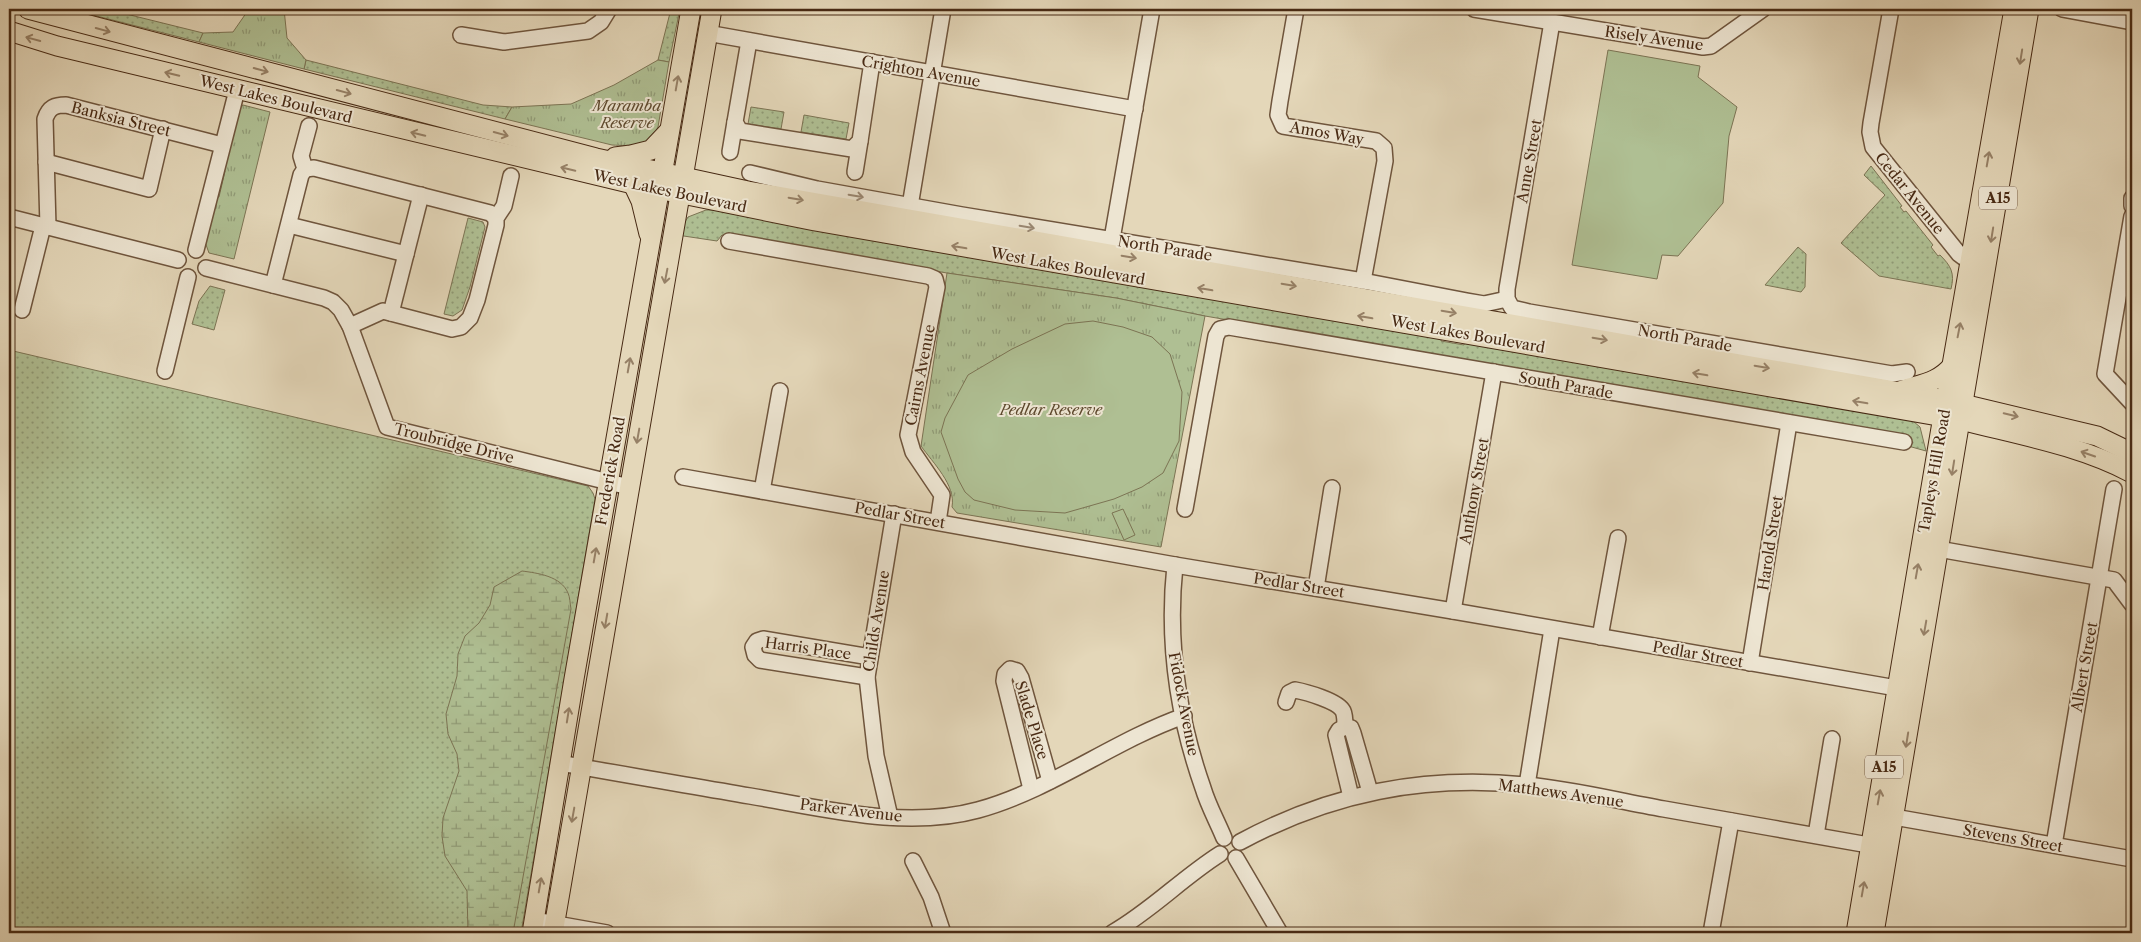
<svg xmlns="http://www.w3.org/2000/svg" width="2141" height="942" viewBox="0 0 2141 942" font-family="'Libre Caslon Text',serif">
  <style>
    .grass { fill: url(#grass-dots); stroke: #7c7454 }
    .wetland { fill: url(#wetland-marsh); stroke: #7c7454 }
    .park { fill: url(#park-tufts); stroke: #7c7454 }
    .garden { fill: #afbf93; stroke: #7c7454 }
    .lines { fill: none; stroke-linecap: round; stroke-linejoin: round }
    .minor-casing { stroke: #6f553d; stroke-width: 18 }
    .major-casing { stroke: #482a14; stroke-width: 21 }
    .minor { stroke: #ede5d2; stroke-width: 15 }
    .major { stroke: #e4d7b9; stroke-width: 19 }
    .oneway { stroke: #968066 }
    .oneway2 { stroke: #9a8873 }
    .labels { text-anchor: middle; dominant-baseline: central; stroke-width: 4; stroke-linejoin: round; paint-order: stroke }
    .shield { fill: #ede5d2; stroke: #7a624d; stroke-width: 1 }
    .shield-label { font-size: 14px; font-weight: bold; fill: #482a14 }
    .street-label { font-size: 15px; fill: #482a14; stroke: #ede5d2 }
    .park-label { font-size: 15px; font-style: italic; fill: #5d482d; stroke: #ede5d2 }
  </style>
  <defs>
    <pattern id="grass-dots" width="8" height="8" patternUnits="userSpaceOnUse" patternTransform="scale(1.25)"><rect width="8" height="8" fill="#afbf93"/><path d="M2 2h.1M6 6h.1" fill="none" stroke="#909b77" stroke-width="1.8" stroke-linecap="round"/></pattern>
    <pattern id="wetland-marsh" width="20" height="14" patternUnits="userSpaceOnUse" patternTransform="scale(1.25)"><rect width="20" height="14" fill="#afbf93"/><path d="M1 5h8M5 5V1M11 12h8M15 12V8" fill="none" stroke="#909b77"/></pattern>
    <pattern id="park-tufts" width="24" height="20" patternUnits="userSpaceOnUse" patternTransform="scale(1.25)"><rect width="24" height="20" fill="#afbf93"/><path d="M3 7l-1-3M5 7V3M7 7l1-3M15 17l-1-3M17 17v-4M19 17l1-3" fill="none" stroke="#909b77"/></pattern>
  </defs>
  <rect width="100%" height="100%" fill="#e4d7b9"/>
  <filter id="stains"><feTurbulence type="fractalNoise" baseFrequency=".004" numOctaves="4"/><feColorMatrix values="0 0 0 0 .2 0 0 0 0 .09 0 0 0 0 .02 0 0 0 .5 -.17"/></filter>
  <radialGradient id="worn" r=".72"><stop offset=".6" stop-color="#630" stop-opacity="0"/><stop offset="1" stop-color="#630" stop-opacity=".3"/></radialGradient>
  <g class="grass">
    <path d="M69,9H106L203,33L199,42Z"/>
    <path d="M671,9H680L669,62L658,60Z"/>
    <path d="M306,60L483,105L512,107L505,119L304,69Z"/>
    <path d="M751,107L784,112L781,129L748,124Z"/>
    <path d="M804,115L849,123L846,139L801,132Z"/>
    <path d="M1871,166L1902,206L1900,207L1904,212L1906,211L1933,245L1931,247L1938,256L1940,255C1951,266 1955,273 1951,289L1879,276L1841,243L1885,195L1864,175Z"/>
    <path d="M706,210H721L1442,336L1441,341L1464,345L1465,340L1913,421L1920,427L1926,451L1822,422L1205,316L1116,298L947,273L729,236L722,235L717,241L677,235L688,217Z"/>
    <path d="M468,218L483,222L485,227L470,287L462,310L453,316L444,314Z"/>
    <path d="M1798,247L1806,254L1805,287L1801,292L1765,285Z"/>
    <path d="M210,286L225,290L214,330L192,324L199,301Z"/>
    <path d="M9,350L588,486L593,493L595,499L521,933H9Z"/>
  </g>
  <path class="wetland" d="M522,571C537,573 561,576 568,593C570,597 570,604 571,609L513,933H468L467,891L445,856L442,836L443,818L459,771L457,754L448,734L446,714L457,676L458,654L465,636L479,623L490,605L494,587Z"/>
  <g class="park">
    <path d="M249,9H284L287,38L306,60L304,69L199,42L203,33L233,32Z"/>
    <path d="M658,60L669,62L658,127C650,147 630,146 612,145L505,119L512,107L571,104L614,85Z"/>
    <path d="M243,105L270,112L234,259L209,253L205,242L214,200L219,197L225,171L222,167L239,107Z"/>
    <path d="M947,273L1116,298L1205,316L1161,547L957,513L952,507C956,485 933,463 921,446Z"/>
  </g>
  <g class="garden">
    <path d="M1608,50L1700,66L1698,77L1737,107L1729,136L1723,203L1678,256L1662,255L1657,279L1572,265Z"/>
    <path d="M1093,321L1123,327L1152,337L1170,354L1182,392L1179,441L1163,473L1142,487L1114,499L1065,513L1015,510L974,500L965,492L958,479L941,432L945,418L968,375L1012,349L1065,324Z"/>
    <path d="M1123,509L1135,535L1124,540L1112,513Z"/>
  </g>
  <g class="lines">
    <g class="minor-casing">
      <g id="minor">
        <path d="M1296,9L1280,101L1278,115L1283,126L1376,141L1384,148L1385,161L1363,281"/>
        <path d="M1474,9L1703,47L1711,46L1763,9"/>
        <path d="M1891,9L1871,123L1870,132L1873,147L1959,254L1963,257L1980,261"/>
        <path d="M2062,9L2132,22"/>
        <path d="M1552,22L1507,289V299L1512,308L1529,312L1892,374L1907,372"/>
        <path d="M707,33L1135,109"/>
        <path d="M461,35L504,42L588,31L601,22L609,9"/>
        <path d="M749,41L735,122L740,131L852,149L860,141L872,62"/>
        <path d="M730,152L735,122"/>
        <path d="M46,162L149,189L163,129"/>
        <path d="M305,169L314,168L490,213L496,218"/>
        <path d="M855,172L860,141"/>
        <path d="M750,173L817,189L962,215L1363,281L1467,301L1484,304L1507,299"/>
        <path d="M2132,198V206"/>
        <path d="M910,206L943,9"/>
        <path d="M2132,216L2105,374L2132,403"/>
        <path d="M9,217L178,260"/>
        <path d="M289,225L406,254"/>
        <path d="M48,227L45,119C49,107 55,105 66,105L222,145"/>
        <path d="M1112,239L1152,9"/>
        <path d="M729,241L928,276L935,279L937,287L908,435L913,452L942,495L938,522"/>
        <path d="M196,250L237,90"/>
        <path d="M206,268L324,298L333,302L341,310L350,326L387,427L629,487"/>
        <path d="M273,285L301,175L305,169L301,156L309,126"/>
        <path d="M22,310L43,226"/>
        <path d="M391,313L421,195"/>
        <path d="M350,326L383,311L452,329L461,327L470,318L477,300L496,225V218L504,206L511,176"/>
        <path d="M165,371L188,277"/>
        <path d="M683,477L1175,565L1453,611L1908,690"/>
        <path d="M762,491L780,391"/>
        <path d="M1185,509L1216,336L1220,329L1229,327L1904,442"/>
        <path d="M1927,547L2114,580L2132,604"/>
        <path d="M1175,565C1167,640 1178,717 1203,788C1208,805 1217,821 1224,838"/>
        <path d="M1316,588L1332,488"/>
        <path d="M1453,611L1494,372"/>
        <path d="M1600,637L1618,538"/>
        <path d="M1750,663L1789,423"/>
        <path d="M867,677L760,660L755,655L753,647L757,641L763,639L870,657"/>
        <path d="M1286,702L1289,693L1295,690C1306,692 1338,701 1343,711C1345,715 1345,722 1345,727"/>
        <path d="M560,763C624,775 687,785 750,796C823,808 905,830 978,810C1051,790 1113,741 1184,716"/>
        <path d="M1527,785L1552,629"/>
        <path d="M1031,789L1004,681L1005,674L1010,669L1017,671L1021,678L1050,781"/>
        <path d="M1351,797L1336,735L1339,730L1345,727L1351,728L1353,733L1370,792"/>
        <path d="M890,817L876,756L867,677L894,514"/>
        <path d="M1894,817L2132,859"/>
        <path d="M1816,835L1832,739"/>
        <path d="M1240,842C1331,793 1423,775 1526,785C1572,789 1618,801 1664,809C1736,822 1808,834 1880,847"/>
        <path d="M2054,845L2114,489"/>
        <path d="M1236,858L1280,933"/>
        <path d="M913,861L931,897L943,933"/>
        <path d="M534,920L607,933"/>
        <path d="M1112,933C1151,911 1182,878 1220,854"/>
        <path d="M1711,933L1731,821"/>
      </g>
    </g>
    <g class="major-casing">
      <g id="major">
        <path d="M28,9L596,158L748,191L1946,400L2097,436L2132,453"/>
        <path d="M9,31L57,46L633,184L815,221L1961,420C2019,435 2079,445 2132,473"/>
        <path d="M615,157L631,155L651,150L669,131"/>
        <path d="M633,184L641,201L649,234"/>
        <path d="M1900,391C1920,384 1938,383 1952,366"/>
        <path d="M532,933L574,679L691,9"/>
        <path d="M553,933L712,9"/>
        <path d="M1856,933L1940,434L2014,9"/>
        <path d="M1874,933L2029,9"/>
      </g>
    </g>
    <use href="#minor" class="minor"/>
    <use href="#major" class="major"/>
  </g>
  <defs><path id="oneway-shaft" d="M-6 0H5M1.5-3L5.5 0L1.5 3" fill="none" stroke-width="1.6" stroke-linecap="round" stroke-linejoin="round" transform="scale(1.25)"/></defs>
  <g class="oneway">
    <use href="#oneway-shaft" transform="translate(103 30) rotate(15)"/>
    <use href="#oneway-shaft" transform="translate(33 39) rotate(-165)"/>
    <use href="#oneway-shaft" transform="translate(2021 57) rotate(99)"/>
    <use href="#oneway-shaft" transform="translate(261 70) rotate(15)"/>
    <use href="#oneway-shaft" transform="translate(172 74) rotate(-166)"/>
    <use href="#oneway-shaft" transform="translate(677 83) rotate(-80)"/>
    <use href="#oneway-shaft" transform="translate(344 92) rotate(15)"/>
    <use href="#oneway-shaft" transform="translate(418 134) rotate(-166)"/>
    <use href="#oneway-shaft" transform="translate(501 134) rotate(15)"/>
    <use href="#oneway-shaft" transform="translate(1988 159) rotate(-80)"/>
    <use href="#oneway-shaft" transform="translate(568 169) rotate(-167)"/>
    <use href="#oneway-shaft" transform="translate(796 199) rotate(10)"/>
    <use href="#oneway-shaft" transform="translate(1992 235) rotate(99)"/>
    <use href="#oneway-shaft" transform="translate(959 247) rotate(-170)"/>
    <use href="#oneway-shaft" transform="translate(1129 257) rotate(10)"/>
    <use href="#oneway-shaft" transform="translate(666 276) rotate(101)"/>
    <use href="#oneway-shaft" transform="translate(1289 285) rotate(10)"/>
    <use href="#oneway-shaft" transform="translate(1205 289) rotate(-170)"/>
    <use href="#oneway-shaft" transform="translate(1449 312) rotate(10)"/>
    <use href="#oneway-shaft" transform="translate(1365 317) rotate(-170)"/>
    <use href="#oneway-shaft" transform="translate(1959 330) rotate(-79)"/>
    <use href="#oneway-shaft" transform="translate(1600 339) rotate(10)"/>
    <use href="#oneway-shaft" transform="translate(629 365) rotate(-80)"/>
    <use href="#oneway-shaft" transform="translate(1762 367) rotate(10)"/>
    <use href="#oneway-shaft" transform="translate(1700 374) rotate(-170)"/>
    <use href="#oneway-shaft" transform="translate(1860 402) rotate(-170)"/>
    <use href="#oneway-shaft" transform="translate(2011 415) rotate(13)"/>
    <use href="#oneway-shaft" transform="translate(638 436) rotate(100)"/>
    <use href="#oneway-shaft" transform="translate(2088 454) rotate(-161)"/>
    <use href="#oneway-shaft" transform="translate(1953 468) rotate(99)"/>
    <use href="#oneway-shaft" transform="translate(595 555) rotate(-80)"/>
    <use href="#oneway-shaft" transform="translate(1917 571) rotate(-80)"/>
    <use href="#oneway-shaft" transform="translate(606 621) rotate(100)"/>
    <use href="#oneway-shaft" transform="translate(1925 628) rotate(100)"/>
    <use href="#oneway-shaft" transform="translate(568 715) rotate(-81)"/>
    <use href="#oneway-shaft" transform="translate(1907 740) rotate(99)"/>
    <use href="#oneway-shaft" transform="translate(1879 797) rotate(-80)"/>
    <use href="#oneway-shaft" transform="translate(573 815) rotate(100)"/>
    <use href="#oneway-shaft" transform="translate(540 885) rotate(-80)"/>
    <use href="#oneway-shaft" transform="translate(1863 889) rotate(-80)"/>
  </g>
  <g class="oneway2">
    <use href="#oneway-shaft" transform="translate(856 196) rotate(10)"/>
    <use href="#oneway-shaft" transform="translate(1027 227) rotate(10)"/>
  </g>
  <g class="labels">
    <g class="shield">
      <rect x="1979" y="186.5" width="38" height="23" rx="4"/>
      <rect x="1865" y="755.5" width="38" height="23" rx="4"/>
    </g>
    <g class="shield-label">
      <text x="1998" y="198">A15</text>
      <text x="1884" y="767">A15</text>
    </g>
    <g class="street-label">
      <text transform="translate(1654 38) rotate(8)">Risely Avenue</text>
      <text transform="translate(921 71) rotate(10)">Crighton Avenue</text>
      <text transform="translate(276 99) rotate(14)">West Lakes Boulevard</text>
      <text transform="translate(121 119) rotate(14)">Banksia Street</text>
      <text transform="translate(1327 133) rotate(10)">Amos Way</text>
      <text transform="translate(1529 161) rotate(-80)">Anne Street</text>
      <text transform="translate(670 191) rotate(12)">West Lakes Boulevard</text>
      <text transform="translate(1910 193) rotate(51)">Cedar Avenue</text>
      <text transform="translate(1165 248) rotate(9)">North Parade</text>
      <text transform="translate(1068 266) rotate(10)">West Lakes Boulevard</text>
      <text transform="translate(1468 334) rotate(10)">West Lakes Boulevard</text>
      <text transform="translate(1685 338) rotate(10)">North Parade</text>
      <text transform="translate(920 375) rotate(-79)">Cairns Avenue</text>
      <text transform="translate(1566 385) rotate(10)">South Parade</text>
      <text transform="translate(454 443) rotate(14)">Troubridge Drive</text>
      <text transform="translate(610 471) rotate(-80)">Frederick Road</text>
      <text transform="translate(1934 471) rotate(-80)">Tapleys Hill Road</text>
      <text transform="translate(1474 491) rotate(-80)">Anthony Street</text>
      <text transform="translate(900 515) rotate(10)">Pedlar Street</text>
      <text transform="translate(1770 543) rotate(-81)">Harold Street</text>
      <text transform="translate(1299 585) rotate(9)">Pedlar Street</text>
      <text transform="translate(876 621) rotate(-81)">Childs Avenue</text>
      <text transform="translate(808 648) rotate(8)">Harris Place</text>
      <text transform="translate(1698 654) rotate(10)">Pedlar Street</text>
      <text transform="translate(2084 667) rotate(-80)">Albert Street</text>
      <text transform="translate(1184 704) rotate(79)">Fidock Avenue</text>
      <text transform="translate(1032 720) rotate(73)">Slade Place</text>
      <text transform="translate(1561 793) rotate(8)">Matthews Avenue</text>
      <text transform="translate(851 810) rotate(7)">Parker Avenue</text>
      <text transform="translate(2013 838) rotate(10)">Stevens Street</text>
    </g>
    <g class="park-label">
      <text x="627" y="105">Maramba<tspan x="627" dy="17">Reserve</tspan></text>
      <text x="1051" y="409">Pedlar Reserve</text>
    </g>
  </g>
  <rect width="2141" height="942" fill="none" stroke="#e4d7b9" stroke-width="30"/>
  <rect x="10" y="10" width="2121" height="922" fill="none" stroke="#482a14" stroke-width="2.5"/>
  <rect x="15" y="15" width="2111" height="912" fill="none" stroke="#482a14"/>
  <rect width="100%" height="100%" filter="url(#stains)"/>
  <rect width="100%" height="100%" fill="url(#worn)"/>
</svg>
